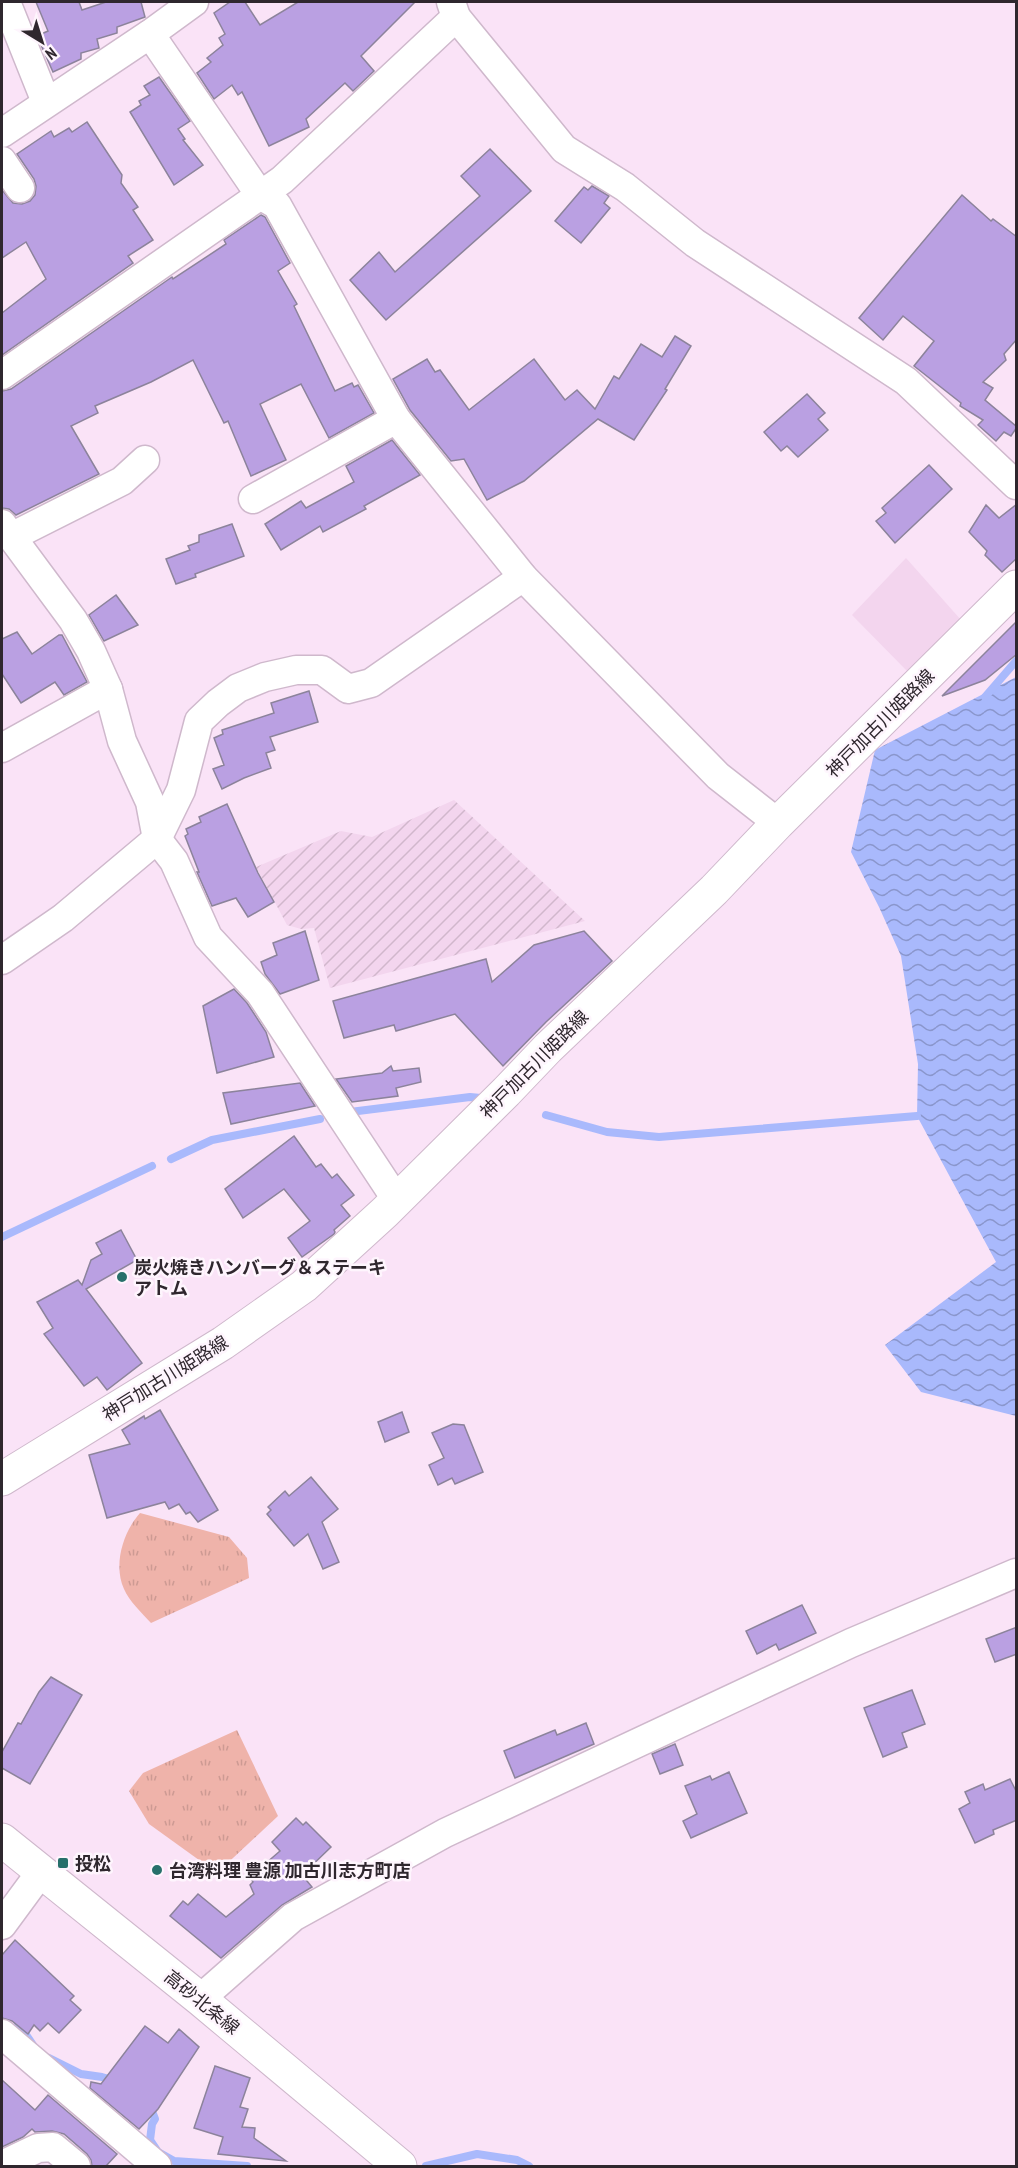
<svg xmlns="http://www.w3.org/2000/svg" width="1018" height="2168" viewBox="0 0 1018 2168" font-family="'PT Sans Narrow','Noto Sans JP',sans-serif">
  <style>
    .built { fill: #f3d5ee }
    .industrial { fill: url(#industrial-furrows) }
    .grass { fill: url(#grass-tufts) }
    .water { fill: url(#water-waves) }
    .lines { fill: none; stroke-linecap: round; stroke-linejoin: round }
    .stream { stroke: #a9b9fc; stroke-width: 8 }
    .building { fill: #baa0e2; stroke: #8c839b; stroke-width: 1.5 }
    .minor-casing { stroke: #cfb8cc; stroke-width: 31 }
    .major-casing { stroke: #cfb8cc; stroke-width: 35 }
    .minor { stroke: #fff; stroke-width: 28 }
    .major { stroke: #fff; stroke-width: 33 }
    .poi-dot { fill: #27706b; stroke: #fef5fd; stroke-width: 2 }
    .labels { text-anchor: middle; dominant-baseline: central; stroke-width: 5; stroke-linejoin: round; paint-order: stroke }
    .street-label { font-size: 18px; fill: #2f272e; stroke: #fef5fd }
    .poi-label { font-size: 18px; font-weight: bold; fill: #2f272e; stroke: #fef5fd; text-anchor: start }
  </style>
  <defs>
    <pattern id="industrial-furrows" width="10" height="10" patternUnits="userSpaceOnUse" patternTransform="scale(1.5)"><rect width="10" height="10" fill="#f3d5ee"/><path d="M-1 1l2-2M0 10L10 0M9 11l2-2" fill="none" stroke="#d1b7cc"/></pattern>
    <pattern id="grass-tufts" width="24" height="20" patternUnits="userSpaceOnUse" patternTransform="scale(1.5)"><rect width="24" height="20" fill="#efb3aa"/><path d="M3 7l-1-3M5 7V3M7 7l1-3M15 17l-1-3M17 17v-4M19 17l1-3" fill="none" stroke="#cd9a93"/></pattern>
    <pattern id="water-waves" width="16" height="10" patternUnits="userSpaceOnUse" patternTransform="scale(1.5)"><rect width="16" height="10" fill="#a9b9fc"/><path d="M0 5q4-4 8 0t8 0" fill="none" stroke="#8a96cc"/></pattern>
  </defs>
  <rect width="100%" height="100%" fill="#fae3f7"/>
  <path class="built" d="M906,558L961,620L909,673L852,615Z"/>
  <path class="industrial" d="M454,800L585,921L330,988L314,928L301,929L287,925L256,867L341,831L372,837Z"/>
  <g class="grass">
    <path d="M140,1513L229,1537L247,1558L249,1578L151,1623C142,1613 129,1601 124,1589C113,1565 123,1532 140,1513Z"/>
    <path d="M237,1730L278,1816L217,1873L149,1824L129,1791L143,1773Z"/>
  </g>
  <path class="water" d="M1016,677V1416L921,1392L885,1345L996,1262L917,1116L918,1064L901,956L879,907L851,852L875,750Z"/>
  <g class="lines">
    <g class="stream">
      <path d="M985,697L1016,661"/>
      <path d="M350,1112L470,1097L481,1098"/>
      <path d="M546,1115L607,1132L659,1137L917,1116"/>
      <path d="M171,1159L212,1140L320,1119"/>
      <path d="M2,1237L152,1166"/>
      <path d="M18,2023L33,2045"/>
      <path d="M49,2058L81,2074L102,2077L113,2080"/>
      <path d="M150,2106L155,2119L152,2124L150,2140L158,2152L174,2161L247,2166"/>
      <path d="M426,2166L477,2154L517,2160L529,2166"/>
    </g>
  </g>
  <g class="building">
    <path d="M36,2H79L82,10L106,2H141L145,17L117,27V33L97,39L99,48L81,53V59L53,72L37,36L48,31Z"/>
    <path d="M230,2H245L260,25L298,2H415L361,56L374,71L353,91L345,83L306,119L309,127L269,146L242,92L238,95L232,85L214,99L197,73L211,62L207,58L223,45L219,38L225,34L214,13Z"/>
    <path d="M159,77L190,121L178,129L185,139L183,140L203,165L174,185L130,112L141,105L139,101L150,95L144,86Z"/>
    <path d="M87,122L122,175L121,183L138,207L133,210L153,240L128,256L133,263L2,355V313L46,279L26,242L2,258V190L13,203L22,204L30,201L35,195L36,186L34,179L17,154L51,131L54,137L69,128L72,132Z"/>
    <path d="M490,149L531,191L386,320L350,280L379,252L395,272L480,196L461,176Z"/>
    <path d="M592,186L609,196L604,203L610,208L581,243L555,221L584,187L588,190Z"/>
    <path d="M962,195L991,221L993,219L1017,237V339L1004,354L1006,360L983,382L993,388L985,400L1017,427L1011,436L1004,432L996,441L978,425L983,420L960,406L961,403L914,366L934,341L903,316L883,340L859,318Z"/>
    <path d="M261,215L265,217L290,263L278,271L297,304L294,306L335,391L352,383L354,387L358,385L374,413L329,438L301,384L260,404L286,460L251,476L228,421L224,423L193,360L151,382L95,406L98,413L71,426L99,474L16,515L9,509L2,508V391L11,389L172,277L173,279L226,244L224,240Z"/>
    <path d="M675,336L691,346L665,389L667,390L634,440L598,419L524,481L487,500L464,459L451,461L410,410L393,379L427,359L435,372L440,370L469,410L534,359L565,400L577,390L595,409L614,376L619,379L641,344L662,357Z"/>
    <path d="M807,394L825,413L818,419L828,430L798,457L787,446L781,451L764,432Z"/>
    <path d="M392,440L420,475L364,506L366,509L323,532L320,526L281,550L265,524L301,501L306,508L354,482L346,466Z"/>
    <path d="M929,465L952,489L895,543L876,521L886,513L882,508Z"/>
    <path d="M1017,504V558L1002,572L985,555L987,551L969,532L986,505L999,518Z"/>
    <path d="M232,524L244,556L195,574L196,577L176,584L166,559L190,550L188,546L199,542V535Z"/>
    <path d="M116,595L138,625L104,641L89,615Z"/>
    <path d="M1017,621V654L985,680L942,696Z"/>
    <path d="M17,632L32,654L59,635H62L87,682L64,695L55,682L21,703L2,674V639Z"/>
    <path d="M309,691L318,722L270,737L275,750L266,753L271,768L244,778L222,789L213,769L224,765L214,738L223,734L222,730L274,713L271,703Z"/>
    <path d="M227,804L258,873L274,902L248,917L236,898L212,906L197,872H199L185,836L188,834L186,829L201,822L199,817Z"/>
    <path d="M305,931L319,980L280,994L265,974L261,962L277,955L273,943Z"/>
    <path d="M584,931L612,961L546,1022L503,1066L455,1014L396,1031L394,1025L344,1038L333,1001L486,959L492,982L534,945Z"/>
    <path d="M234,989L247,1003L266,1032L274,1057L217,1073L203,1006Z"/>
    <path d="M391,1066L393,1071L419,1068L421,1082L396,1088L398,1096L352,1102L336,1079L382,1073Z"/>
    <path d="M300,1083L315,1106L231,1124L223,1093Z"/>
    <path d="M294,1136L316,1167L321,1164L332,1178L337,1174L354,1195L341,1205L350,1216L334,1230L335,1232L334,1234L302,1257L288,1238L310,1221L284,1189L243,1218L225,1189Z"/>
    <path d="M121,1230L137,1260L86,1289L142,1363L107,1390L97,1377L84,1386L44,1334L53,1328L37,1302L78,1280L82,1285L91,1260L102,1254L96,1243Z"/>
    <path d="M160,1410L218,1510L198,1522L190,1512L186,1514L179,1504L169,1509L165,1502L107,1518L89,1455L130,1444L122,1430L144,1416L145,1419Z"/>
    <path d="M402,1412L409,1432L385,1442L378,1422Z"/>
    <path d="M453,1424L464,1425L483,1472L455,1484L452,1478L438,1485L429,1465L444,1458L432,1433Z"/>
    <path d="M311,1477L338,1509L322,1522L339,1562L323,1569L308,1534L294,1546L267,1514L271,1510L268,1507L285,1491L289,1496Z"/>
    <path d="M802,1605L816,1633L779,1650L776,1644L757,1654L746,1631Z"/>
    <path d="M1017,1627V1654L995,1662L986,1639Z"/>
    <path d="M51,1677L82,1695L30,1784L2,1768V1752L18,1723L21,1724L39,1692Z"/>
    <path d="M912,1690L925,1724L902,1733L907,1747L883,1757L864,1708Z"/>
    <path d="M586,1723L594,1744L515,1778L504,1751L555,1730L557,1735Z"/>
    <path d="M675,1744L683,1765L660,1774L652,1754Z"/>
    <path d="M729,1772L747,1813L691,1838L683,1821L697,1814L685,1786L710,1776L712,1780Z"/>
    <path d="M1010,1779L1017,1793V1820L993,1830L994,1834L975,1843L959,1809L970,1803L965,1792L983,1784L985,1790Z"/>
    <path d="M296,1818L303,1825L306,1822L331,1847L302,1875L312,1887L282,1905L221,1958L170,1916L183,1901L188,1905L198,1894L226,1917L254,1894L250,1885L253,1882L250,1877L280,1851L272,1842Z"/>
    <path d="M15,1940L74,1996L70,2000L81,2010L59,2033L48,2023L40,2031L34,2025L28,2034L12,2021L2,2018V1955Z"/>
    <path d="M145,2026L168,2043L179,2029L199,2047L158,2109L139,2129L90,2088L91,2082L101,2084Z"/>
    <path d="M215,2066L250,2078L240,2107L248,2109L242,2127L255,2128L254,2138L286,2161L218,2154L223,2137L194,2128Z"/>
    <path d="M2,2080L35,2110L48,2095L117,2154L106,2166H92L91,2160L87,2154L64,2134L52,2131L35,2132L32,2129L23,2137L2,2147Z"/>
  </g>
  <g class="lines">
    <g class="minor-casing">
      <g id="minor">
        <path d="M6,2L46,102"/>
        <path d="M451,2L456,17L564,149L625,187L695,243L906,381L1016,485"/>
        <path d="M150,34L260,195L277,205L396,419L523,577L718,776L778,823"/>
        <path d="M2,133L150,34L194,2"/>
        <path d="M2,161L20,188"/>
        <path d="M2,375L282,180L456,17"/>
        <path d="M253,499L396,419"/>
        <path d="M2,524L73,620L91,651L108,689L122,741L150,802L157,839L174,861L208,937L260,993L396,1199"/>
        <path d="M11,537L122,481L145,460"/>
        <path d="M2,748L108,689"/>
        <path d="M2,960L63,918L157,839L181,790L199,721L218,703L238,688L265,677L296,670H322L348,689L371,683L523,577"/>
        <path d="M2,1925L41,1872"/>
        <path d="M200,1999L293,1917L445,1833L851,1643L1016,1573"/>
        <path d="M2,2034L157,2166"/>
        <path d="M2,2165L38,2148L53,2147L76,2166"/>
      </g>
    </g>
    <g class="major-casing">
      <g id="major">
        <path d="M2,1479L223,1343L304,1286L385,1212L506,1092L548,1048L714,890L778,823L1016,587"/>
        <path d="M2,1840L200,1999L400,2166"/>
      </g>
    </g>
    <use href="#minor" class="minor"/>
    <use href="#major" class="major"/>
  </g>
  <g class="poi-dot">
    <circle cx="122" cy="1277" r="6"/>
    <rect x="57" y="1857" width="12" height="12" rx="3"/>
    <circle cx="157" cy="1870" r="6"/>
  </g>
  <g class="labels">
    <g class="street-label">
      <text transform="translate(880 723) rotate(-45)">神戸加古川姫路線</text>
      <text transform="translate(534 1064) rotate(-45)">神戸加古川姫路線</text>
      <text transform="translate(165 1378) rotate(-32)">神戸加古川姫路線</text>
      <text transform="translate(202 2002) rotate(39)">高砂北条線</text>
    </g>
    <g class="poi-label">
      <text x="134" y="1267">炭火焼きハンバーグ＆ステーキ<tspan x="134" dy="21">アトム</tspan></text>
      <text x="75" y="1863">投松</text>
      <text x="169" y="1870">台湾料理 豊源 加古川志方町店</text>
    </g>
  </g>
  <rect width="1018" height="2168" fill="none" stroke="#2f272e" stroke-width="6"/>
  <g transform="translate(42 42) rotate(142)" stroke="#fef5fd" stroke-width="4.5" paint-order="stroke">
  <path d="M0-4.5L10 22L0 15L-10 22Z" fill="#2f272e"/>
  <text y="-9" font-size="16" font-weight="bold" text-anchor="middle" fill="#2f272e">N</text>
  </g>
</svg>
